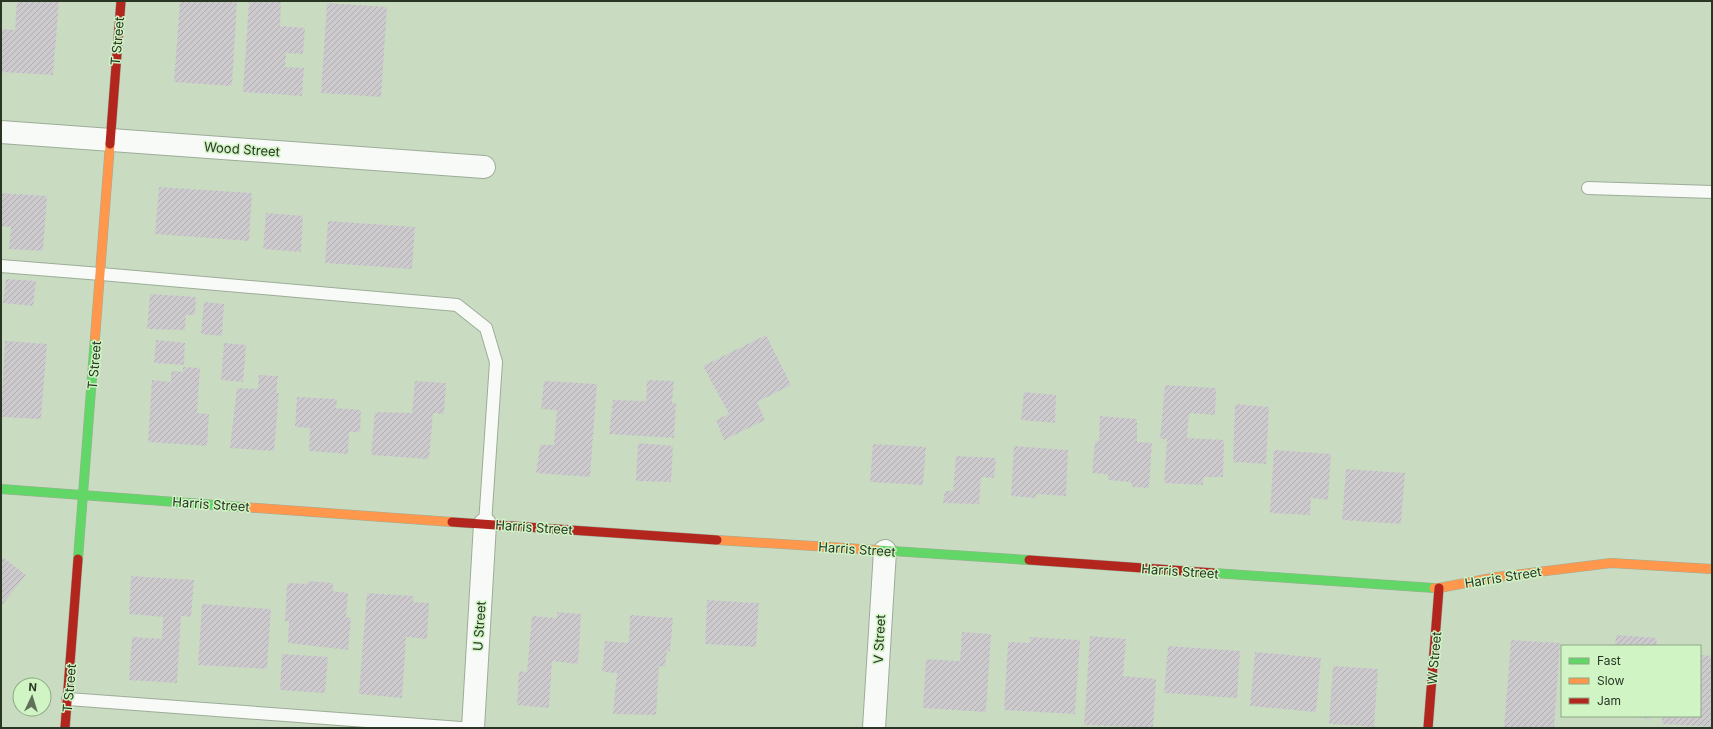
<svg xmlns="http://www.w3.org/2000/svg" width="1713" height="729" viewBox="0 0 1713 729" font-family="Inter,sans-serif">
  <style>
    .building { fill: url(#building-hatch) }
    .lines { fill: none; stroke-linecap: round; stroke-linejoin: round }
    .lane-casing { stroke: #9dac98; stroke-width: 14 }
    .street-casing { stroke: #9dac98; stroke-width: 24 }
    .fast-casing { stroke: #9dac98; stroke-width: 10 }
    .slow-casing { stroke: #9dac98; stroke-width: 10 }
    .jam-casing { stroke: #9dac98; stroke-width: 10 }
    .lane { stroke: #f7faf6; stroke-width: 12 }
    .street { stroke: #f7faf6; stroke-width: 22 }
    .fast { stroke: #63d668; stroke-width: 9 }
    .slow { stroke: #ff974d; stroke-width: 9 }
    .jam { stroke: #b3261e; stroke-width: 9 }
    .labels { text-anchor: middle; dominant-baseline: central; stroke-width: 3; stroke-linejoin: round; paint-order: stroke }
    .street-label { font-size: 13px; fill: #293624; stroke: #d1f4c5 }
  </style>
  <defs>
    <pattern id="building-hatch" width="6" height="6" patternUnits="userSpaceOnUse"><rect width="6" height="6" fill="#cdcace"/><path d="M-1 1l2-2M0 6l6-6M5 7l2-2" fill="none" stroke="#b0aeb1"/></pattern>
  </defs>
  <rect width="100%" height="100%" fill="#c9dcc2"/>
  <g class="building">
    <path d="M17,1H59L53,75L1,72V29L15,30Z"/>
    <path d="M180,1H237L232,86L174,82Z"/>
    <path d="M249,1H281L280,26L305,28L303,54L286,53L285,67L304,68L302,96L243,92Z"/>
    <path d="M327,3L387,7L381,97L321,93Z"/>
    <path d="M159,187L252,193L249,241L155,234Z"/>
    <path d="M1,193L47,196L43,251L9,249L11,227L1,226Z"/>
    <path d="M266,213L303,216L301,252L263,249Z"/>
    <path d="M328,221L415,227L412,269L325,263Z"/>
    <path d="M6,279L36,281L33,306L3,303Z"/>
    <path d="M150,294L196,297L195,315H186L185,330L147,329Z"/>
    <path d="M204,302L224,304L222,336L201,334Z"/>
    <path d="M766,335L791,385L757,402L765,420L724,440L716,420L729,414L703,366Z"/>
    <path d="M156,340L185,343L184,365L154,363Z"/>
    <path d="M5,341L47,344L41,419L1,417Z"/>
    <path d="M224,343L246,345L243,382L221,380Z"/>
    <path d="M183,367L200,368L197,413L209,414L207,446L148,442L152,380L171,382V371L183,372Z"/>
    <path d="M259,375L278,376L276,393H279L274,451L230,448L237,388L258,389Z"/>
    <path d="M647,380L674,381L672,403H676L674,438L609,434L613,400L646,401Z"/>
    <path d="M415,381L446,383L444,414L433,413L429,459L371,455L375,412L412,413Z"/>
    <path d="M544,381L597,384L590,477L536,473L540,445H554L557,410L541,409Z"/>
    <path d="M1165,385L1216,388L1215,415L1189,413L1187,438L1224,440L1223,477H1203V485L1164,483L1167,439H1160Z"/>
    <path d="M1024,392L1056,395L1055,423L1021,420Z"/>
    <path d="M297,397L337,399L336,408L361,410L360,432H349L348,454L309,451L310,428L295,427Z"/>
    <path d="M1235,404L1269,407L1266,464L1233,462Z"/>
    <path d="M1100,416L1137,419V442L1152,443L1149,488L1132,487L1131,482L1108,480V474L1092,473L1095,441H1099Z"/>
    <path d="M638,443L673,446L671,482L636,481Z"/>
    <path d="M873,444L926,447L923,485L870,482Z"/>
    <path d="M1014,446L1068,450L1066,496L1036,494V498L1011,496Z"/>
    <path d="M1274,450L1331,454L1328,500L1311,498L1310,515L1270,513Z"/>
    <path d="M956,456L996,458L994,478L981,477L979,504L943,503L945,491H953Z"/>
    <path d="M1346,469L1405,473L1401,524L1342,520Z"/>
    <path d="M1,556L26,575L1,606Z"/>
    <path d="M131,576L194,580L191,617L181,616L177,683L129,680L132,637L162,639L163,617L129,614Z"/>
    <path d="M307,581L333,583V591L348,593L346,617L351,618L348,650L288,643L289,621H285L287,583L307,584Z"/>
    <path d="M367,593L414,596L413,602L429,603L427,639L406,637L402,698L359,694Z"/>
    <path d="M707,600L759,603L756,647L705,644Z"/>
    <path d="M202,604L271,609L267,669L198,665Z"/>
    <path d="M557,612L581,614L578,664L552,661L549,708L517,705L519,671L527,672L532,616L557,618Z"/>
    <path d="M630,615L673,618L670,651H667L665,667L659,666L656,715L613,714L617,673L602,672L605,641L629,643Z"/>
    <path d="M962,632L991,634L986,712L923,708L926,659L960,661Z"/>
    <path d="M1616,635L1657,638L1656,646H1615Z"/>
    <path d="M1090,636L1126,639L1123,676L1156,679L1153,728L1084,725Z"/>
    <path d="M1030,637L1080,640L1075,714L1004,710L1008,642L1030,643Z"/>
    <path d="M1511,640L1560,643L1554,728H1504Z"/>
    <path d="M1168,646L1240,651L1237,698L1164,693Z"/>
    <path d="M1255,652L1321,658L1316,712L1250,706Z"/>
    <path d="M282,654L328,657L325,693L280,690Z"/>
    <path d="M1700,655L1712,656V727L1662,724V716H1700Z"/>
    <path d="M1333,666L1378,669L1374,727L1329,724Z"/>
    <path d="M1623,716H1651V719Z"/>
  </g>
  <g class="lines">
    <g class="lane-casing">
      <g id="lane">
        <path d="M1588,188L1712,192"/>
        <path d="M1,266L101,274L457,305L486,328L496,362L485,524"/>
        <path d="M68,699L461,728"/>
      </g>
    </g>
    <g class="street-casing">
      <g id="street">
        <path d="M1,132L484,167"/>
        <path d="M473,728L485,524"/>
        <path d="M874,728L885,551"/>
      </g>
    </g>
    <g class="fast-casing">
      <g id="fast">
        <path d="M1,489L243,507"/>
        <path d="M877,550L1029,560"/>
        <path d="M78,559L95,338"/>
        <path d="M1214,573L1434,588"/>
      </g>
    </g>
    <g class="slow-casing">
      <g id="slow">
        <path d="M95,338L110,144"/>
        <path d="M243,507L452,522"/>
        <path d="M717,540L877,550"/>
        <path d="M1434,588H1439L1497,577L1611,563L1712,569"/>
      </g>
    </g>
    <g class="jam-casing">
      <g id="jam">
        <path d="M110,144L121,1"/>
        <path d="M452,522L717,540"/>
        <path d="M1029,560L1214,573"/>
        <path d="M65,728L78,559"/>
        <path d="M1428,728L1439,588"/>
      </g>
    </g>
    <use href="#lane" class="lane"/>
    <use href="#street" class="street"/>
    <use href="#fast" class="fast"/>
    <use href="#slow" class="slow"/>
    <use href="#jam" class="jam"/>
  </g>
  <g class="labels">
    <g class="street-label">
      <text transform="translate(117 41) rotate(-85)">T Street</text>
      <text transform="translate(242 149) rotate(4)">Wood Street</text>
      <text transform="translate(94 365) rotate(-85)">T Street</text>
      <text transform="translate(211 504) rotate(4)">Harris Street</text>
      <text transform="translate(534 527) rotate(4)">Harris Street</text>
      <text transform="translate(857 549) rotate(4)">Harris Street</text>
      <text transform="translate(1180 571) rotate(4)">Harris Street</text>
      <text transform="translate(1503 577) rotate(-9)">Harris Street</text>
      <text transform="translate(479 626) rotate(-86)">U Street</text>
      <text transform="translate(879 639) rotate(-87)">V Street</text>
      <text transform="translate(1434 658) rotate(-85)">W Street</text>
      <text transform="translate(69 688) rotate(-85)">T Street</text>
    </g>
  </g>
  <rect width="1713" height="729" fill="none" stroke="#293624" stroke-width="4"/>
  <rect x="1561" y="645" width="140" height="72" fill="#d1f4c5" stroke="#8ea885"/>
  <rect x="1569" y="658" width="20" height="6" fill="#63d668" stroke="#8ea885"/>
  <text x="1597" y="665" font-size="12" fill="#293624">Fast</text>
  <rect x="1569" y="678" width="20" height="6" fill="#ff974d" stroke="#8ea885"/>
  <text x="1597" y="685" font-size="12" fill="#293624">Slow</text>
  <rect x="1569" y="698" width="20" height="6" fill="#b3261e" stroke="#8ea885"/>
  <text x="1597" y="705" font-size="12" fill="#293624">Jam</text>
  <g transform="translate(32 697) rotate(4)"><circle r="19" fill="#d1f4c5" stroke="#8ea885"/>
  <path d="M0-3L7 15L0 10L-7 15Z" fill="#61705b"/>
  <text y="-6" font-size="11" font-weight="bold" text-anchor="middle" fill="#293624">N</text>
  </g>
</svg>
